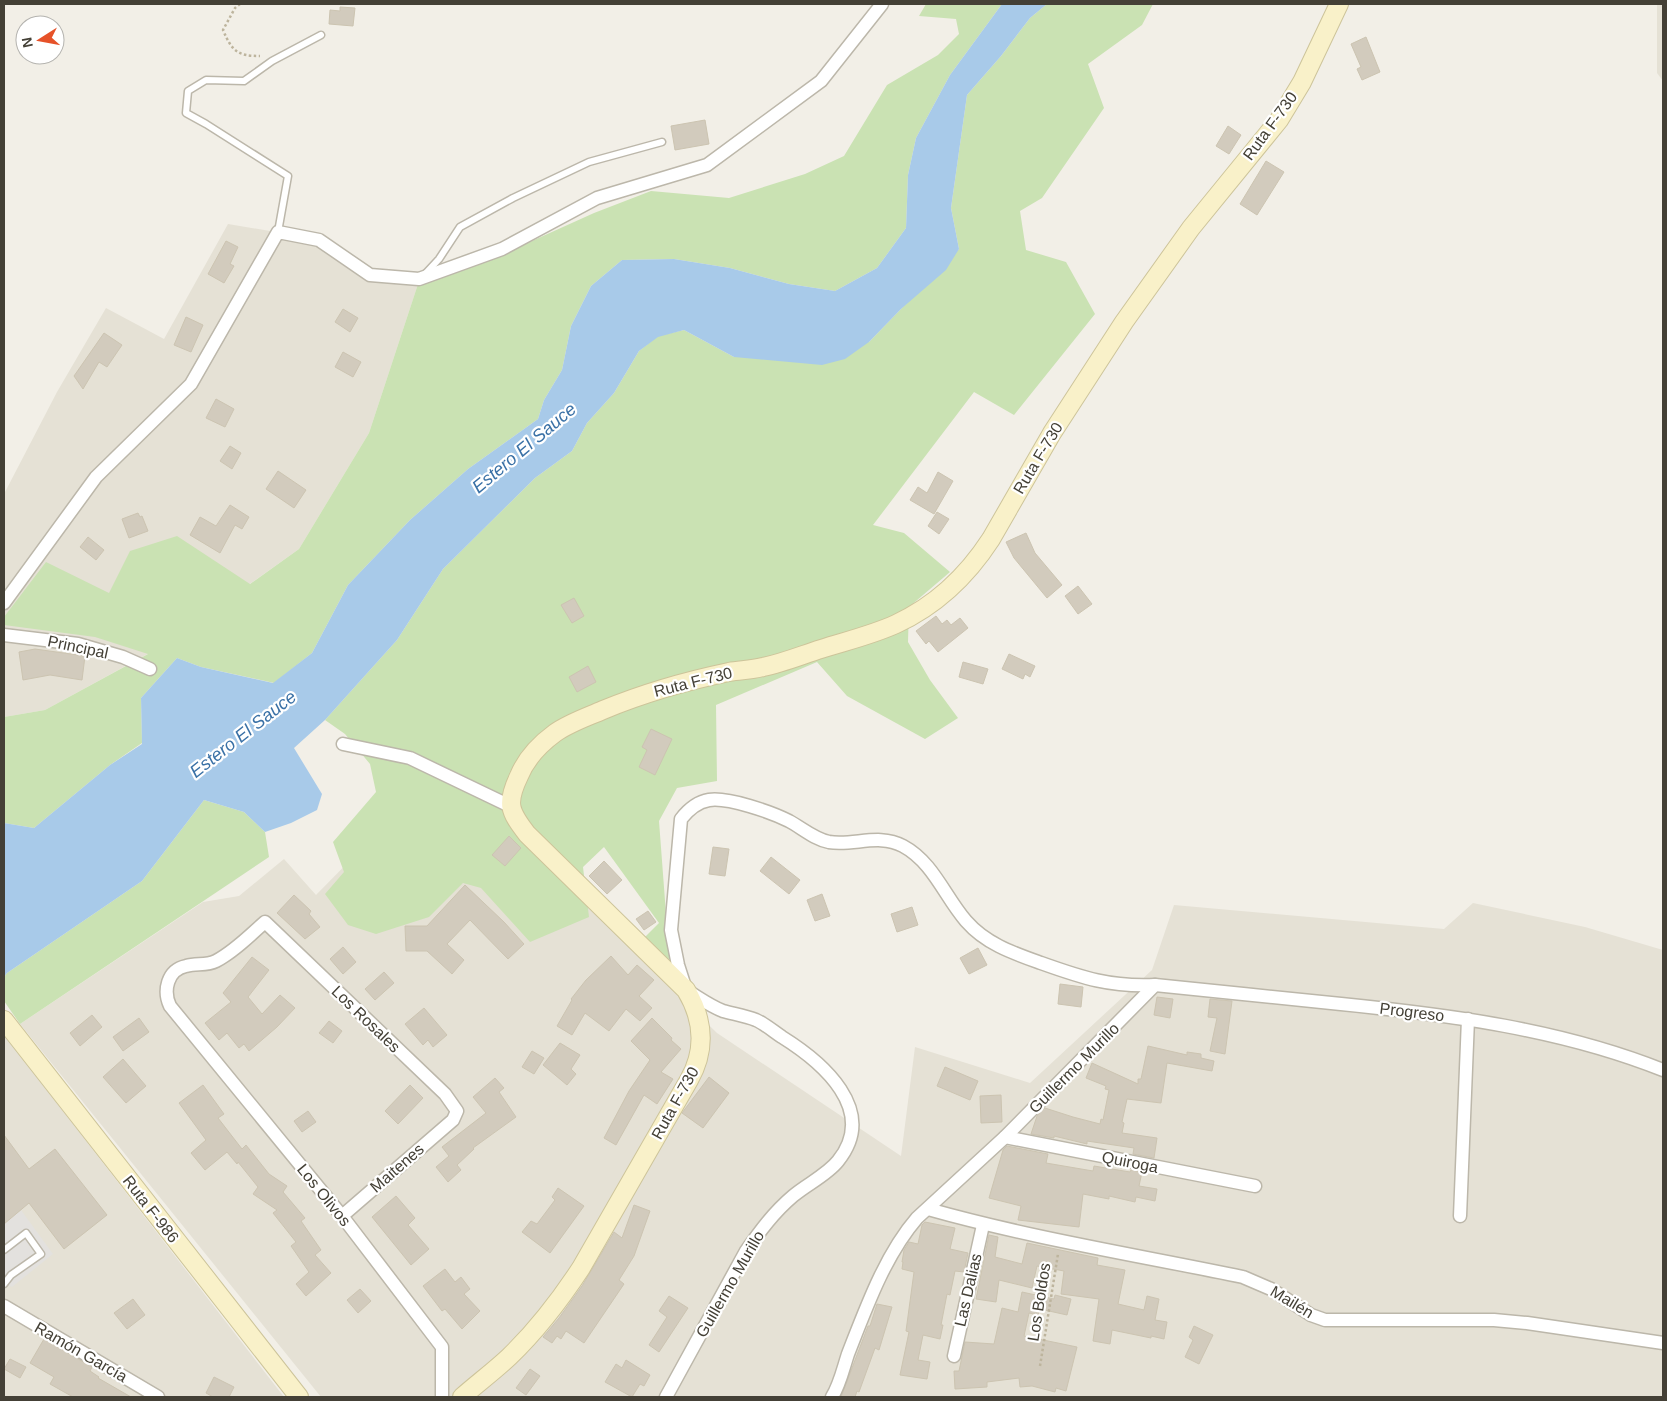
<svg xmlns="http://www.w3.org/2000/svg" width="1667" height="1401" viewBox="0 0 1667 1401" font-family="Helvetica,sans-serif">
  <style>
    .residential { fill: #e5e1d5 }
    .green { fill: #cae2b3 }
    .parking { fill: #e3e1de }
    .water { fill: #a8cae9 }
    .building { fill: #d2cbbd; stroke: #ccc4b1 }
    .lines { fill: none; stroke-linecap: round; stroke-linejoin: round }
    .lane-casing { stroke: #bcb7aa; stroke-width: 9 }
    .street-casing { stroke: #bcb7aa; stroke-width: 15 }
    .secondary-casing { stroke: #cdc49a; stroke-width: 20 }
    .path { stroke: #bdb49d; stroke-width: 2.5; stroke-dasharray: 2.5 2.5; stroke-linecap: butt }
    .lane { stroke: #fff; stroke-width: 6 }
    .street { stroke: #fff; stroke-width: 12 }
    .secondary { stroke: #f9f1c9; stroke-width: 18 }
    .labels { text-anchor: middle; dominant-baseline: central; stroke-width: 4.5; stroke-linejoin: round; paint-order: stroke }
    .street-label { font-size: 16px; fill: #444036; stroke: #fff }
    .water-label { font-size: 18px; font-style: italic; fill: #3a71a6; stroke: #fff }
  </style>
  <rect width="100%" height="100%" fill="#f2efe7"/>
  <g class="residential">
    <path d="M1657,4H1663V81L1657,73Z"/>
    <path d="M228,224L270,231L275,234L318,242L370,278L418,284L369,433L299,549L164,645L45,710L4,717V494L57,392L106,308L164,339Z"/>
    <path d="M432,777L576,895L717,1033L901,1156L915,1047L1030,1083L1152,970L1174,905L1444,929L1473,903L1585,927L1663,950V1397H321L20,1024L203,902L239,896L284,859L316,895Z"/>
    <path d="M4,1035L284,1397H4Z"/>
  </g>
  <g class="green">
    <path d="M926,4H1002L950,75L916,138L908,175L906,228L877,268L835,291L789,284L730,268L674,259L622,260L591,286L571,326L562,370L544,400L538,419L468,469L410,520L348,585L312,653L274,683L201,667L177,658L141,698L142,743L110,765L34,828L4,823V717L45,710L148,654L95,637L4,625V617L46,562L109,593L130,551L177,536L250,584L299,549L369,433L418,284L512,250L594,213L651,191L729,198L805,174L844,156L887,85L938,55L959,34L956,19L919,16Z"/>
    <path d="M1047,4H1153L1142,25L1088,64L1104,108L1042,198L1020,211L1026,250L1066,262L1095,314L1014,415L974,392L873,525L904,533L950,572L909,607L908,642L930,680L958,718L925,739L847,696L817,662L716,705L717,781L677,788L659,821L670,967L643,939L659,923L604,847L583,867L589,917L530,942L481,888L463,883L429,917L376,934L348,925L325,894L344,872L333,842L376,792L370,764L345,734L325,720L397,640L443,569L535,478L572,451L587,423L614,393L639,351L658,336L684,330L734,357L869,342L959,249L951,208L967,95L1001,56L1030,18Z"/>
    <path d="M204,800L244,812L265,832L269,857L20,1024L4,1001V977L7,973L142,881Z"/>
  </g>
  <path class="parking" d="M21,1210L53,1254L12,1287L4,1283V1224Z"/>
  <path class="water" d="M1002,4H1047L1030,18L1001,56L967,95L951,208L959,249L946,270L901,309L869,342L845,359L822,365L734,357L684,330L658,337L639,351L614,393L587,423L572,451L535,478L443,569L397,640L325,720L294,748L322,794L317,810L291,823L265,832L244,812L204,800L142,881L7,973L4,977V823L34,828L110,765L142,744L141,698L177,658L201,667L273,683L312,653L348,585L410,520L468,469L538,419L544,400L562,370L571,326L591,286L622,260L674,259L730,268L789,284L835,291L877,268L906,228L908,175L916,138L950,75Z"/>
  <g class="building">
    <path d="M340,7L355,8L353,26L329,24L330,10L340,11Z"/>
    <path d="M1366,37L1380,72L1362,80L1357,69L1361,67L1351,44Z"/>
    <path d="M705,120L709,144L675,150L671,126Z"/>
    <path d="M1228,126L1241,135L1229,154L1216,146Z"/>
    <path d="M1266,161L1284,172L1257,215L1240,204Z"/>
    <path d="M226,241L238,247L230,264L234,266L224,283L208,274Z"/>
    <path d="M343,309L358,318L350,332L335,322Z"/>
    <path d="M186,317L203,325L191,352L174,345Z"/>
    <path d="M104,333L122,345L107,367L99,362L83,389L74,376Z"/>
    <path d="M343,352L361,362L353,377L335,367Z"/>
    <path d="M216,399L234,409L225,427L206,418Z"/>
    <path d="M230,446L241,453L232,469L220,461Z"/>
    <path d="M278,471L306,490L294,508L266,489Z"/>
    <path d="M938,472L953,481L934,514L910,500L918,487L927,493Z"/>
    <path d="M230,505L249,517L242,529L235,525L220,553L190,535L200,517L216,526Z"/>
    <path d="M937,512L949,519L939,534L928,526Z"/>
    <path d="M138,513L140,517L142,516L148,531L129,538L122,519Z"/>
    <path d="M1026,533L1035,553L1062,585L1047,598L1014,558L1006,542Z"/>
    <path d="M88,537L104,550L96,560L80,547Z"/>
    <path d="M1078,586L1092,604L1078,614L1065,596Z"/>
    <path d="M574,598L584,616L572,623L561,605Z"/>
    <path d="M936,616L942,624L947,620L951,625L960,618L968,628L938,652L929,641L926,644L916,631Z"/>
    <path d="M35,649L85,656L82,680L50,675L23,680L19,652Z"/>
    <path d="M1009,654L1035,666L1030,677L1025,674L1023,679L1002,669Z"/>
    <path d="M963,662L988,669L983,684L959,677Z"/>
    <path d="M588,666L596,682L577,692L569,677Z"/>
    <path d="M651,729L672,739L655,775L639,767L647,750L642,747Z"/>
    <path d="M509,836L521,848L505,866L492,855Z"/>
    <path d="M713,847L729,849L725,876L709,874Z"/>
    <path d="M771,857L800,880L789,894L760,871Z"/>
    <path d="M604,861L622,880L607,894L589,876Z"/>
    <path d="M465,885L504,922L524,944L508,959L470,920L447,944L464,960L452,974L427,951H406L405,926H427Z"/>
    <path d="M822,894L830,916L815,921L807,900Z"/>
    <path d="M294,895L311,911L309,914L320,927L305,939L277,913Z"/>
    <path d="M912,907L918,925L897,932L891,914Z"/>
    <path d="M648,911L656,922L644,930L636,919Z"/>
    <path d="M343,947L356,962L343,974L330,959Z"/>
    <path d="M978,948L987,965L969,974L960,958Z"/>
    <path d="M611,956L628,975L637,965L654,980L639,996L652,1008L640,1021L626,1009L609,1031L585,1013L572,1035L557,1026L572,1000L571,999L586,980Z"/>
    <path d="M252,957L269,970L248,997L262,1014L280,995L295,1008L277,1027L249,1051L244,1044L239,1048L227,1033L219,1040L205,1023L231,1002L223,993Z"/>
    <path d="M384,972L394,983L375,1000L365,989Z"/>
    <path d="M1060,984L1083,987L1081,1007L1058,1004Z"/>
    <path d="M1157,997L1173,999L1170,1018L1154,1015Z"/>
    <path d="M1210,999L1232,1001L1225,1054L1210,1051L1217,1018L1208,1017Z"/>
    <path d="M424,1008L447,1035L433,1047L428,1040L423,1045L405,1024Z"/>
    <path d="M92,1015L102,1027L80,1046L70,1033Z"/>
    <path d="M139,1018L149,1032L123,1051L113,1037Z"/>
    <path d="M652,1018L672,1038L671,1040L681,1049L661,1072L673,1079L657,1104L644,1095L616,1145L604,1138L629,1091L650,1060L631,1041Z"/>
    <path d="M329,1021L342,1031L333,1043L319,1033Z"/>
    <path d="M560,1043L580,1055L571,1069L576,1074L567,1085L543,1065Z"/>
    <path d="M1148,1046L1187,1055V1052L1201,1054V1058L1214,1061L1212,1071L1167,1063L1161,1103L1127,1099L1122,1122L1124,1123L1122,1133L1157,1138L1154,1158L1133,1154L1134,1148L1087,1141V1144L1054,1136V1138L1031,1134L1037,1116L1045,1108L1073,1117L1100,1124L1101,1119L1103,1120L1109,1090L1105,1089L1106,1086L1086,1078L1092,1063L1138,1084V1079H1141Z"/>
    <path d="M532,1051L544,1058L534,1074L522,1067Z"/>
    <path d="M123,1059L146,1086L126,1103L103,1077Z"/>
    <path d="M945,1067L978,1081L970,1100L937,1086Z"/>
    <path d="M709,1077L729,1093L703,1128L682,1113Z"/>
    <path d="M495,1078L504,1088L499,1092L516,1117L473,1148L474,1149L457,1165L461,1170L448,1182L436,1167L449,1156L442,1147L486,1113L473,1097Z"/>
    <path d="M203,1085L224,1114L218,1118L242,1149L246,1145L269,1174L287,1186L283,1192L305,1218L301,1221L321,1250L315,1255L331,1273L306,1296L296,1284L309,1272L291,1246L296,1242L273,1213L277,1210L253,1194L258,1187L238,1162L237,1164L227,1152L205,1170L191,1153L206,1140L179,1103Z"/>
    <path d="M410,1085L423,1098L398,1124L385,1111Z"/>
    <path d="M1001,1095L1002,1122L981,1123L980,1096Z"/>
    <path d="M308,1111L316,1122L302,1132L294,1121Z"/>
    <path d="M4,1135L29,1169L55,1149L107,1215L64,1249L29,1203L4,1224Z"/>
    <path d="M1007,1146L1048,1154L1046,1163L1093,1171L1094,1166L1130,1172L1131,1170L1142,1172L1139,1186L1157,1189L1155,1201L1136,1197L1135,1202L1109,1196V1199L1083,1194L1079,1227L1018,1220L1021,1206L989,1198L1003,1150Z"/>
    <path d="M558,1188L584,1206L550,1253L522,1232L531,1221L537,1224L555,1200L552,1197Z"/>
    <path d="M396,1196L415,1218L408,1225L429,1249L411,1265L372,1217Z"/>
    <path d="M634,1205L650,1211L634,1256L619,1280L624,1284L584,1343L566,1331L561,1339L557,1336L552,1343L543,1337L559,1318L582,1286L614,1232L622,1238Z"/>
    <path d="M925,1222L955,1228L950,1249L968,1253L964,1272L955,1271L950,1295L947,1294L941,1325H943L940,1339L923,1335L918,1360L930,1362L927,1379L900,1375L909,1332L906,1331L914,1272L902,1269L903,1262H902L904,1250L909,1242L918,1244L922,1225Z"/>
    <path d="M989,1235L998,1237L995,1257L1022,1264L1027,1243L1098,1258L1097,1265L1125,1270L1118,1304L1144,1310L1147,1296L1159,1299L1155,1320L1167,1322L1164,1339L1151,1336V1338L1112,1330L1110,1344L1093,1341L1099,1299L1061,1294L1064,1271L1037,1266L1032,1288L999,1280L996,1302L976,1299Z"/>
    <path d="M445,1269L455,1282L461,1277L470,1289L464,1294L480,1311L462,1329L445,1309L442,1311L423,1286Z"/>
    <path d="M360,1289L371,1301L358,1313L347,1300Z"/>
    <path d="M1022,1292L1054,1299L1055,1295L1071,1299L1067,1315L1040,1309L1038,1315L1029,1313L1024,1336L1077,1347L1066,1391L1056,1388L1055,1392L1032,1386L1020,1387L1019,1378L987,1382V1387L955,1389L954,1371H959L965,1342L994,1344L1002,1308L1018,1312Z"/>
    <path d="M669,1296L688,1308L659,1352L649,1345L667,1317L659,1311Z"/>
    <path d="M133,1299L145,1315L127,1329L114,1313Z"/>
    <path d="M877,1304L892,1307L879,1350L875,1348L859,1392L857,1391L855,1397H841L868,1326H870Z"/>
    <path d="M1194,1326L1213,1335L1199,1364L1185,1357L1193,1340L1189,1337Z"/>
    <path d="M44,1339L92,1367L90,1371L99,1377L98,1378L131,1397H73L50,1384L54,1377L30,1363Z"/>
    <path d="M10,1359L26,1367L20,1378L4,1369Z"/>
    <path d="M626,1360L650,1375L644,1386L640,1384L632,1397L605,1382L616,1364L622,1368Z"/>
    <path d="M530,1369L540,1376L526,1395L516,1388Z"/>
    <path d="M214,1377L234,1387L229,1397H213L206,1393Z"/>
  </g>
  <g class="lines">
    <g class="lane-casing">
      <g id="lane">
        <path d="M278,232L288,176L206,124L186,113L188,91L206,80L244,81L272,61L321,35"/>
        <path d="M426,273L439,259L460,227L513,198L589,162L662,142"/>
        <path d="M4,1250L26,1233L41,1254L11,1275L4,1284"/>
      </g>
    </g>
    <g class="street-casing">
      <g id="street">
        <path d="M4,603L96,477L191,384L278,232L319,240L370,275L419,279L502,249L597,198L707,165L821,81L882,4"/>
        <path d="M4,635L78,644L123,657L150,669"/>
        <path d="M343,744L410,758L510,806"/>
        <path d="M1005,1137L1255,1186"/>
        <path d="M928,1209C1031,1238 1137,1255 1243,1277L1271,1289L1311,1315L1325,1320H1494L1527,1323L1663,1343"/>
        <path d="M342,1216L453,1120L457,1111L445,1094L265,922C250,935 235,951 216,961C206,966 197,963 186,966C167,970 163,991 170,1006L342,1216L442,1347V1397"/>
        <path d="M1460,1216L1468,1019"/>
        <path d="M4,1306L158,1397"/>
        <path d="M954,1356L983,1225"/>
        <path d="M666,1397L746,1251C760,1231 774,1212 793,1196C807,1184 827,1175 838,1161C879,1110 822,1062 782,1037C773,1031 765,1024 756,1020C746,1016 734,1014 723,1011C710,1006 698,997 686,990L678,965L671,930L681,819C688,810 697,802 709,800C728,797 771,812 789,821C802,828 814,839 829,842C854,846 879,833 903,846C933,862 945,897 966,921C986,944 1013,953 1041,963C1083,978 1110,987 1155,985C1217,991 1279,998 1341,1004C1450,1015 1560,1029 1663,1070"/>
        <path d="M832,1397C840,1384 843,1369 848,1354C866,1308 885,1255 917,1218L1005,1137L1155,985"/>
      </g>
    </g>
    <g class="secondary-casing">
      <g id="secondary">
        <path d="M4,1020L299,1397"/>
        <path d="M462,1397C478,1383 494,1371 509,1357C537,1330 560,1300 581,1268L689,1080C706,1050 704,1020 686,990L527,834C509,811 506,803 519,776C526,759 540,744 555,733C569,723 587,717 603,710C644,693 686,681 729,672C741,670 752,670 763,667C783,663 802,655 821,649C846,641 872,635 896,624C937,605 967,576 991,539L1052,433L1124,322L1191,228L1279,120L1302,82L1339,4"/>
      </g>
    </g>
    <g class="path">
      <path d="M240,4L235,8L223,30C232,51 237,56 260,56"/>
      <path d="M1040,1366L1058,1254"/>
    </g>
    <use href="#lane" class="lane"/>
    <use href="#street" class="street"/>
    <use href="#secondary" class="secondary"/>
  </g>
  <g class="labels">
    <g class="street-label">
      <text transform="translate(1270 126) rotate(-54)">Ruta F-730</text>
      <text transform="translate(1038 458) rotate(-59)">Ruta F-730</text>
      <text transform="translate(78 647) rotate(12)">Principal</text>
      <text transform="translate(693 682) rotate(-14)">Ruta F-730</text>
      <text transform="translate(1412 1012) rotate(7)">Progreso</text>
      <text transform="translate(366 1019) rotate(44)">Los Rosales</text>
      <text transform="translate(1074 1068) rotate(-45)">Guillermo Murillo</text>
      <text transform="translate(675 1103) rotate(-61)">Ruta F-730</text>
      <text transform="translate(1130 1162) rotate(11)">Quiroga</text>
      <text transform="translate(397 1168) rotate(-41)">Maitenes</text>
      <text transform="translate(324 1195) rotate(51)">Los Olivos</text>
      <text transform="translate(151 1209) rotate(52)">Ruta F-986</text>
      <text transform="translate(730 1284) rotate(-60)">Guillermo Murillo</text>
      <text transform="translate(968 1290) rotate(-77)">Las Dalias</text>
      <text transform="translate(1039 1302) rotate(-81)">Los Boldos</text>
      <text transform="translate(1292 1302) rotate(31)">Mailén</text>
      <text transform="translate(81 1352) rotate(30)">Ramón García</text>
    </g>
    <g class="water-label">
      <text transform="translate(524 448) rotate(-40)">Estero El Sauce</text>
      <text transform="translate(243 734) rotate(-38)">Estero El Sauce</text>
    </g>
  </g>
  <rect width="1667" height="1401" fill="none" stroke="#444036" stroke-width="10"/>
  <g transform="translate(40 40) rotate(259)"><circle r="24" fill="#ffffff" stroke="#b4b3af"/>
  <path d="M0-4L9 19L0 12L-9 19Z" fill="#e65229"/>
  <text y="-8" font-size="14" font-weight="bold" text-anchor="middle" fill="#444036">N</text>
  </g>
</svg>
